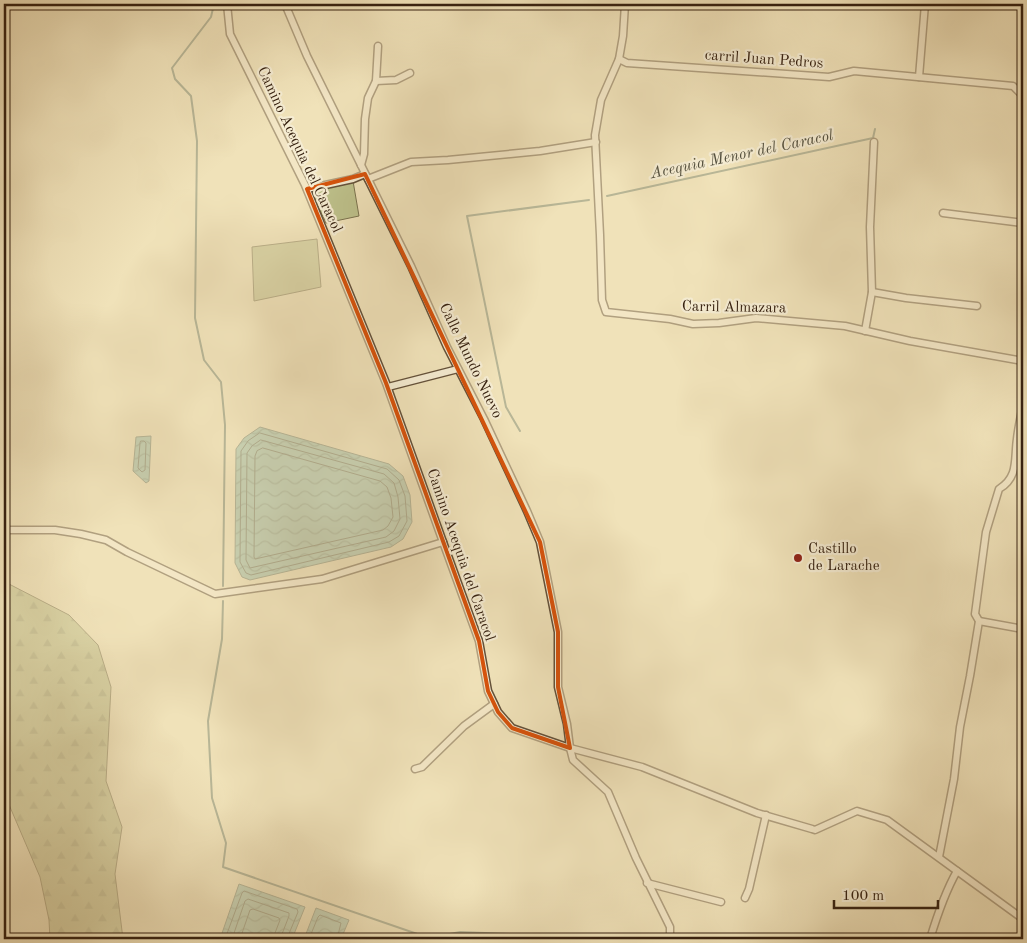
<svg xmlns="http://www.w3.org/2000/svg" width="1027" height="943" viewBox="0 0 1027 943" font-family="'Old Standard TT',serif">
  <style>
    .forest { fill: url(#forest-firs); stroke: #7a724e }
    .pitch { fill: #bec28c; stroke: #7a724e }
    .water { fill: url(#water-waves); stroke: #73806c }
    .lines { fill: none; stroke-linecap: round; stroke-linejoin: round }
    .shore { stroke: #68705d; stroke-width: 1 }
    .stream { stroke: #73806c; stroke-width: 2 }
    .street-casing { stroke: #64513a; stroke-width: 9 }
    .street { stroke: #f5ecd2; stroke-width: 6 }
    .marked { fill: none; stroke: #d6530c; stroke-width: 4; stroke-linejoin: round }
    .poi-dot { fill: #8f2418; stroke: #f5ecd2; stroke-width: 2 }
    .labels { text-anchor: middle; dominant-baseline: central; stroke-width: 4.5; stroke-linejoin: round; paint-order: stroke }
    .street-label { font-size: 15px; fill: #362110; stroke: #f5ecd2 }
    .poi-label { font-size: 15px; fill: #362110; stroke: #f5ecd2; text-anchor: start }
    .water-label { font-size: 16px; font-style: italic; fill: #54503e; stroke: #f5ecd2 }
  </style>
  <defs>
    <pattern id="forest-firs" width="22" height="20" patternUnits="userSpaceOnUse" patternTransform="scale(1.25)"><rect width="22" height="20" fill="#bec28c"/><path d="M5 1l3.5 6h-7zM16 11l3.5 6h-7z" fill="#a4a678"/></pattern>
    <pattern id="water-waves" width="16" height="10" patternUnits="userSpaceOnUse" patternTransform="scale(1.25)"><rect width="16" height="10" fill="#9bbfaa"/><path d="M0 5q4-4 8 0t8 0" fill="none" stroke="#7f9b89"/></pattern>
  </defs>
  <rect width="100%" height="100%" fill="#f0e2b9"/>
  <filter id="stains"><feTurbulence type="fractalNoise" baseFrequency=".004" numOctaves="4"/><feColorMatrix values="0 0 0 0 .2 0 0 0 0 .09 0 0 0 0 .02 0 0 0 .5 -.17"/></filter>
  <radialGradient id="worn" r=".72"><stop offset=".6" stop-color="#630" stop-opacity="0"/><stop offset="1" stop-color="#630" stop-opacity=".3"/></radialGradient>
  <path class="forest" d="M4,579L9,584L69,615L98,645L111,687L106,781L122,827L115,874L123,939H50L49,920L40,877L4,793Z"/>
  <g class="pitch">
    <path d="M353,181L359,216L326,223L310,190Z"/>
    <path d="M317,239L321,287L254,301L252,247Z"/>
  </g>
  <g class="water">
    <path d="M260,427L389,464L403,476L410,495L412,522L403,539L391,547L250,580L242,577L235,563L236,449L244,438Z"/>
    <path d="M151,436L149,481L146,483L133,471L136,437Z"/>
    <path d="M239,884L305,907L292,939H220Z"/>
    <path d="M316,908L349,920L341,939H304Z"/>
  </g>
  <g class="lines">
    <g class="shore">
      <path d="M260,433L387,469L399,480L405,496L407,521L399,536L389,542L251,575L246,573L240,562L241,451L248,441Z"/>
      <path d="M261,440L384,474L394,483L398,497L400,519L394,531L386,537L250,568L246,560L247,453L252,446Z"/>
      <path d="M141,441H144L146,443L145,470L142,472L138,468L140,443Z"/>
      <path d="M263,448L380,481L387,487L391,498L393,517L388,526L383,530L255,559L254,557L255,456L257,451Z"/>
      <path d="M225,939L242,893L244,891L297,909L298,912L288,936V939"/>
      <path d="M232,939L245,901L248,899L289,913V916L282,934V939"/>
      <path d="M240,939L250,910L253,909L279,918L280,920L275,933L274,939"/>
      <path d="M309,939L318,917L320,915L341,923L337,939"/>
    </g>
    <g class="stream">
      <path d="M214,4L211,17L172,68L175,79L191,96L197,141L195,318L204,360L221,382L225,425L223,586"/>
      <path d="M607,196L873,138L875,129"/>
      <path d="M520,431L506,407L467,216L589,200"/>
      <path d="M223,601L222,639L208,721L212,798L226,843L223,867L429,938L460,932L631,939"/>
    </g>
    <g class="street-casing">
      <g id="street">
        <path d="M227,4L230,34L305,185L386,383L443,542L479,641L488,691L498,712L512,728L570,748L642,767L757,813L812,829L815,830L857,811L887,820L1023,919"/>
        <path d="M285,4L307,56L411,266L447,347L484,419L527,511L540,542L558,632V687L567,724L570,748L573,760L608,792L636,858L670,927V939"/>
        <path d="M625,4L623,36L619,59L601,100L595,135L600,235L602,300L606,312L670,319L693,324L719,323L756,318L845,326L910,341L1023,361"/>
        <path d="M619,59L627,63L829,77L854,71L1013,86L1023,96"/>
        <path d="M919,77L925,4"/>
        <path d="M376,81L396,80L410,73"/>
        <path d="M361,165L364,154L365,119L368,98L376,81L378,46"/>
        <path d="M368,179L411,162L448,160L540,151L596,142"/>
        <path d="M307,189L353,179L365,174"/>
        <path d="M943,213L1023,223"/>
        <path d="M872,292L906,298L977,306"/>
        <path d="M865,331L872,292L870,227L874,142"/>
        <path d="M388,387L458,369"/>
        <path d="M4,530H55L81,534L106,540L127,552L215,594L322,579L443,542"/>
        <path d="M979,621L1023,629"/>
        <path d="M415,769L422,767L464,726L494,704"/>
        <path d="M939,857L954,779L960,727L970,676L979,621L975,614L986,532L999,489C1019,477 1014,459 1017,439C1018,428 1021,416 1023,404"/>
        <path d="M647,883L721,902"/>
        <path d="M745,898L749,889L766,815"/>
        <path d="M930,939C937,916 945,892 957,871"/>
      </g>
    </g>
    <use href="#street" class="street"/>
  </g>
  <path d="M0 0H1027V943H0ZM365,174L540,542L558,632V687L570,748L512,728L498,712L488,691L479,641L386,383L307,189Z" fill="#f0e2b9" fill-opacity=".55" fill-rule="evenodd"/>
  <path class="marked" d="M365,174L540,542L558,632V687L570,748L512,728L498,712L488,691L479,641L386,383L307,189Z"/>
  <circle class="poi-dot" cx="798" cy="558" r="5"/>
  <g class="labels">
    <g class="street-label">
      <text transform="translate(764 60) rotate(4)">carril Juan Pedros</text>
      <text transform="translate(299 150) rotate(65)">Camino Acequia del Caracol</text>
      <text transform="translate(734 308) rotate(1)">Carril Almazara</text>
      <text transform="translate(470 361) rotate(64)">Calle Mundo Nuevo</text>
      <text transform="translate(460 555) rotate(71)">Camino Acequia del Caracol</text>
    </g>
    <g class="poi-label">
      <text x="808" y="549">Castillo<tspan x="808" dy="17">de Larache</tspan></text>
    </g>
    <g class="water-label">
      <text transform="translate(742 155) rotate(-12)">Acequia Menor del Caracol</text>
    </g>
  </g>
  <rect width="1027" height="943" fill="none" stroke="#f0e2b9" stroke-width="20"/>
  <rect x="5" y="5" width="1017" height="933" fill="none" stroke="#362110" stroke-width="2.5"/>
  <rect x="10" y="10" width="1007" height="923" fill="none" stroke="#362110"/>
  <path d="M834 900v8h104v-8" fill="none" stroke="#362110" stroke-width="2.5"/>
  <text x="842" y="900" font-size="15" fill="#362110" stroke="#f5ecd2" stroke-width="4" paint-order="stroke">100 m</text>
  <rect width="100%" height="100%" filter="url(#stains)"/>
  <rect width="100%" height="100%" fill="url(#worn)"/>
</svg>
